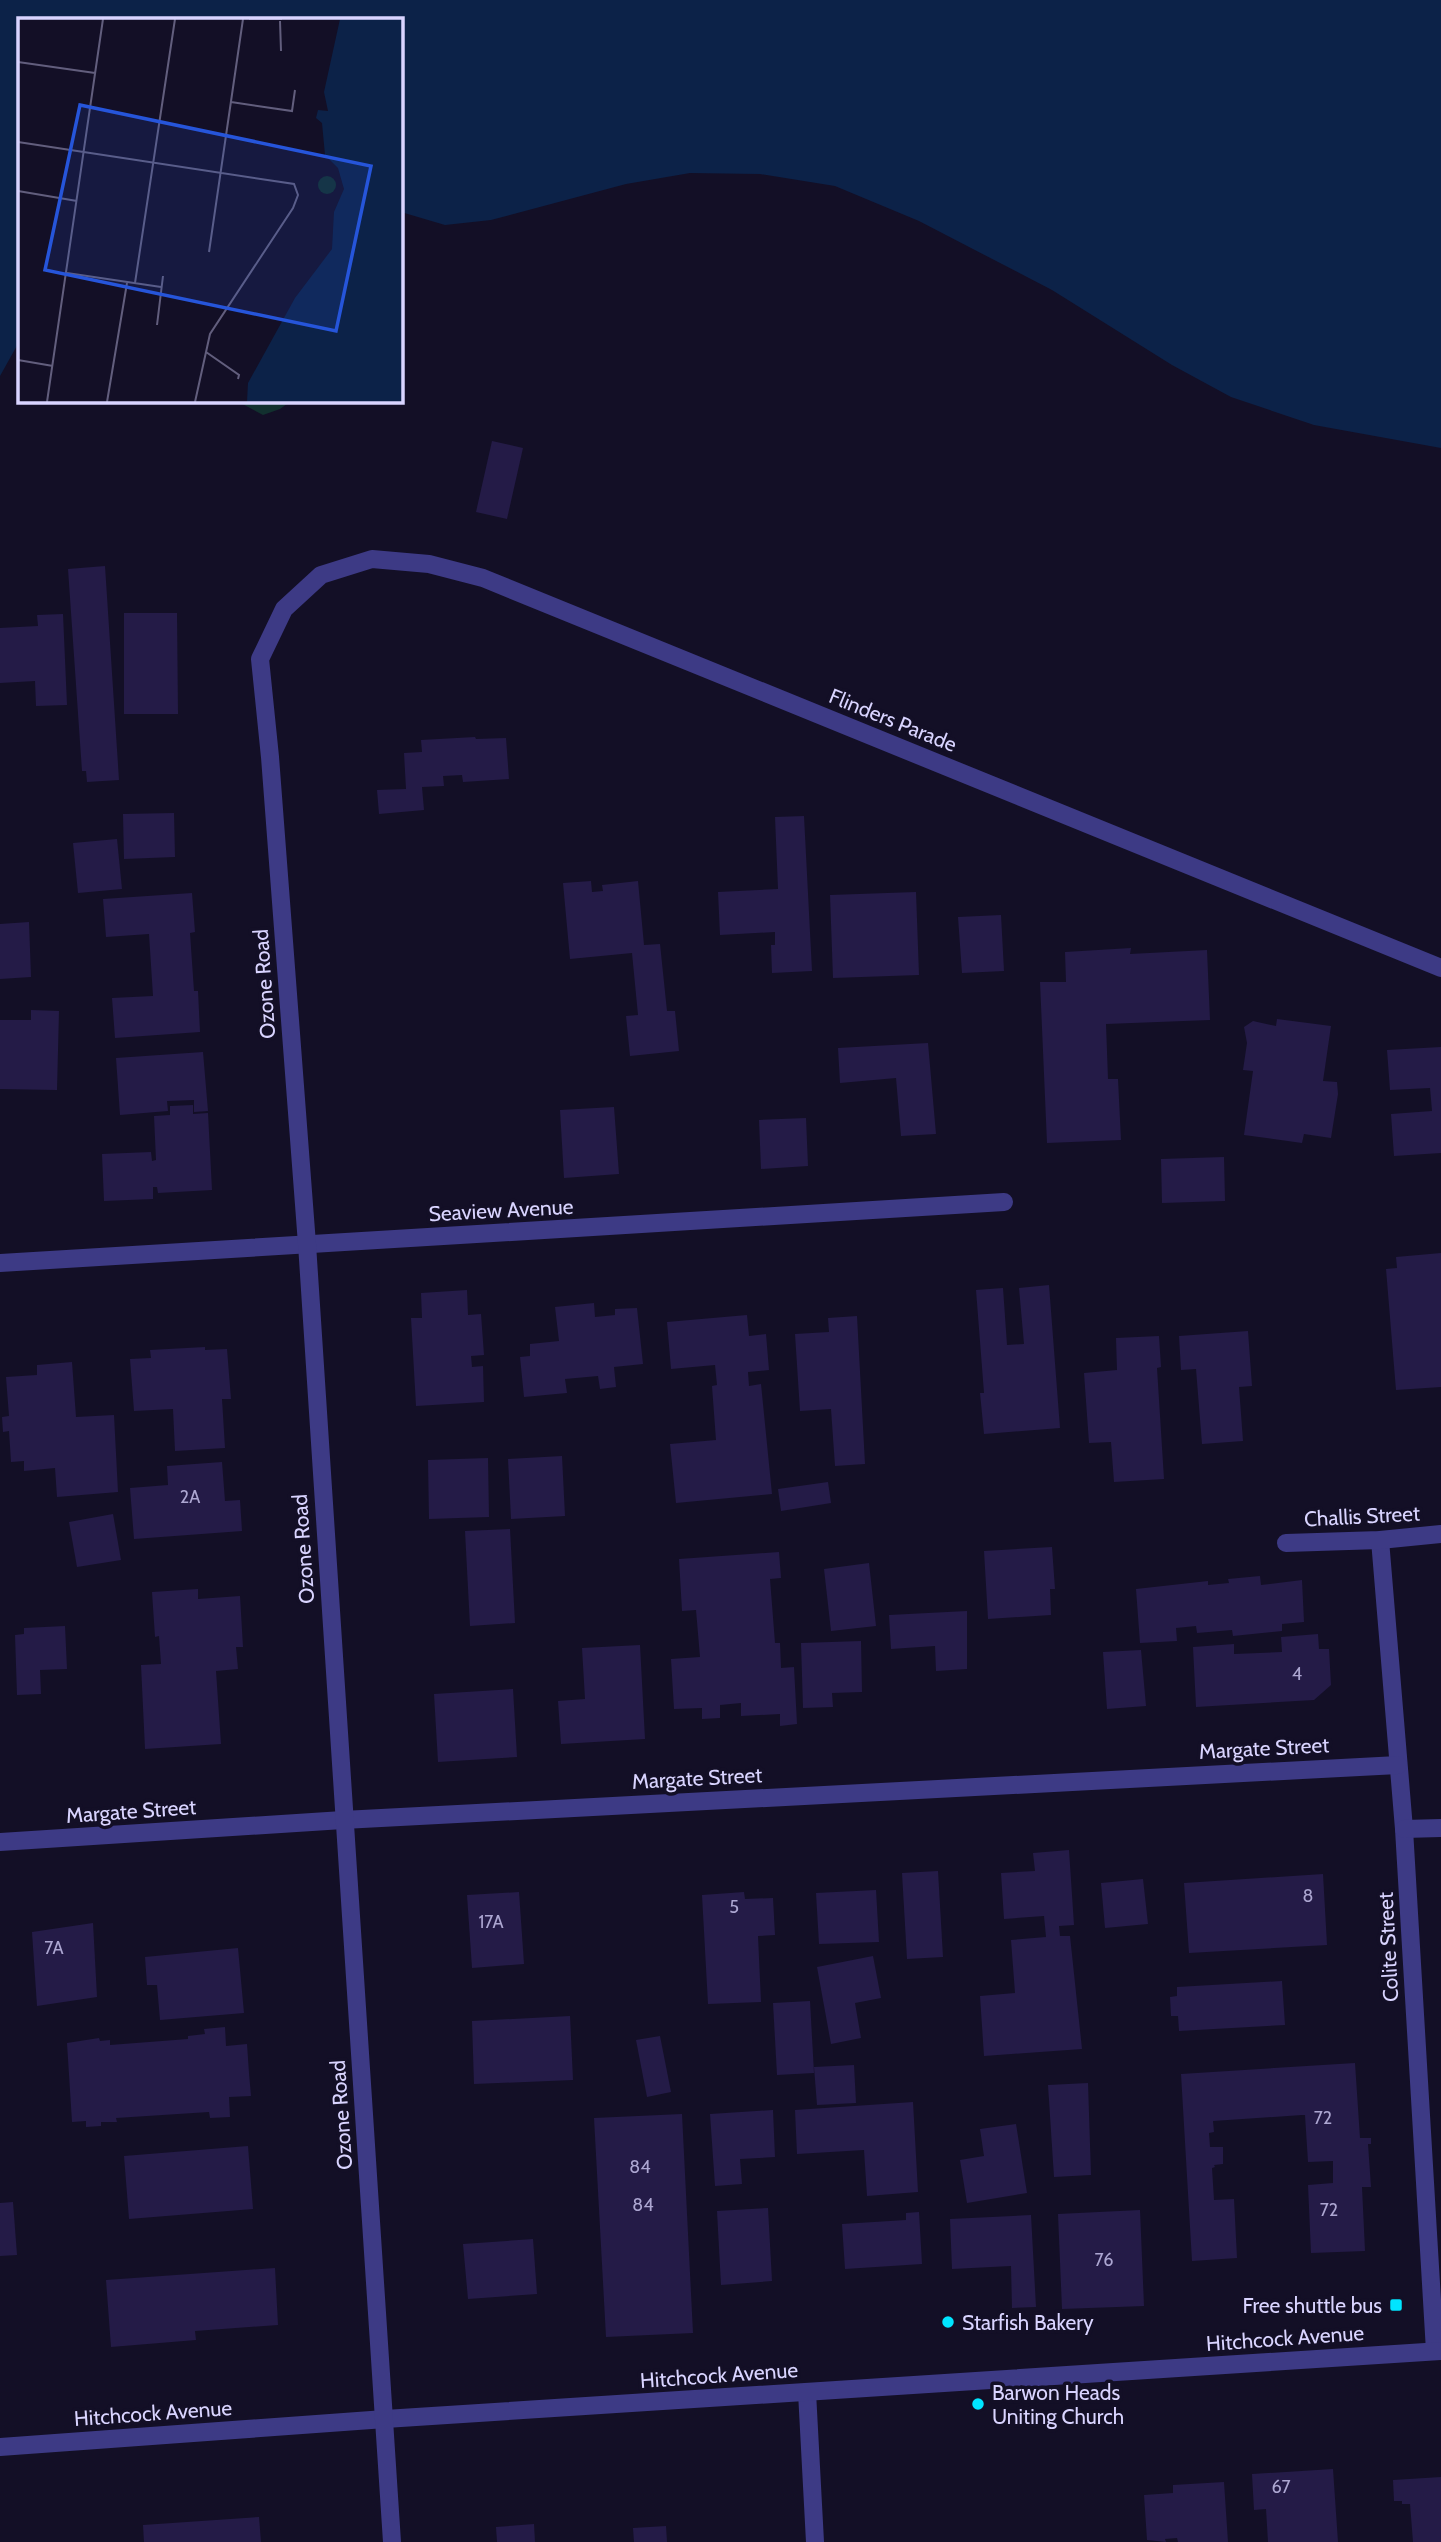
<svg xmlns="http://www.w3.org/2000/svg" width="1441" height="2542" viewBox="0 0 1441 2542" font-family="Cabin,sans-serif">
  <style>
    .green { fill: #12302f }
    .water { fill: #0c2248 }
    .building { fill: #241b47 }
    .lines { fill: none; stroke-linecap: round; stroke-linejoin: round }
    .minor { stroke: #3d3a85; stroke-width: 18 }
    .poi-dot { fill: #00e5ff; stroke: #130f26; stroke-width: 2.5 }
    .labels { text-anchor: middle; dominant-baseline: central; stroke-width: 7; stroke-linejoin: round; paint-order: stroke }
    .number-label { font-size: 18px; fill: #aca6d1 }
    .street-label { font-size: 21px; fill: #d9d4ff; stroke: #130f26 }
    .poi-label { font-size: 21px; fill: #d9d4ff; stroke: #130f26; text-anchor: start }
    .inset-road { fill: none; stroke: #625e7d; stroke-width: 2 }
    .view { fill: #2655da; fill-opacity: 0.15; stroke: #2655da; stroke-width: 3.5 }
    .inset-edge { fill: none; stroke: #d9d4ff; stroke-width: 3.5 }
  </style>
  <rect width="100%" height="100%" fill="#130f26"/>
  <path class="green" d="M237,401H291L280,409L263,415Z"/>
  <path class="water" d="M0,0H1441V448L1314,425L1231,397L1172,365L1052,290L919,221L835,186L760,174L690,173L626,184L491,220L445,225L401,212V19H19V342L0,376Z"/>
  <g class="building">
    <path d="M492,441L523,448L507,519L476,512Z"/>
    <path d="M105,566L119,780L87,782L86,771H82L68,569Z"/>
    <path d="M124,613H177L178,714H124Z"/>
    <path d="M63,614L67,705L36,706L35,681L0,683V628L38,626L37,615Z"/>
    <path d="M475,737L476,739L506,738L509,779L463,782L462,775L443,776L444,786L422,787L424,810L379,814L377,790L406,789L404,753L422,752L421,740Z"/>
    <path d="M174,813L175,857L124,859L123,814Z"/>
    <path d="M804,816L812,971L772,973L771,945H775V932L720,935L718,892L778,889L775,817Z"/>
    <path d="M117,839L122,889L78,893L73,843Z"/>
    <path d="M591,881L592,892L603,891L602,885L638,881L644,945L660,944L667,1011H675L679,1051L630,1056L626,1016L638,1015L632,953L570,959L563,883Z"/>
    <path d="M916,892L919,975L833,978L830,895Z"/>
    <path d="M192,893L195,932L190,933L194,991H198L200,1032L115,1038L112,998L153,996L149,934L106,937L103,899Z"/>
    <path d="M1001,915L1004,971L962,973L958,917Z"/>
    <path d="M29,922L31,977L0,979V924Z"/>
    <path d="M1131,948L1130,954L1207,950L1210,1020L1106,1024L1108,1079H1118L1121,1140L1047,1143L1040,982H1066L1065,952Z"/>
    <path d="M31,1010L59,1011L57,1090L0,1089V1020H31Z"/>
    <path d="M1277,1019L1331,1026L1323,1081L1337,1082L1338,1094L1331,1138L1304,1134L1302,1143L1244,1135L1253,1071L1243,1070L1247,1043L1244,1027L1253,1021L1276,1026Z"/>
    <path d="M928,1043L936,1134L901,1136L896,1078L840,1083L838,1048Z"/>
    <path d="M1441,1047V1153L1394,1156L1391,1114L1432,1111L1430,1088L1390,1090L1387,1050Z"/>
    <path d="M203,1052L208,1111L194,1112V1100L167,1101L168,1111L120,1115L116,1058Z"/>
    <path d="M193,1105V1114L208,1113L212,1190L158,1193L157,1187H153V1199L104,1201L102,1154L151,1152L152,1161L156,1160L154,1116L170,1115V1106Z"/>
    <path d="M614,1107L619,1174L564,1178L560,1110Z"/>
    <path d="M806,1118L808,1166L761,1169L759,1120Z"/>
    <path d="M1224,1157L1225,1201L1162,1203L1161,1159Z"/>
    <path d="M1441,1253V1387L1396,1390L1386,1269L1397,1268L1396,1257Z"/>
    <path d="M1049,1285L1060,1428L984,1434L980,1393H984L976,1290L1003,1288L1007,1345L1024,1344L1019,1288Z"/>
    <path d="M467,1290L468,1315L481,1314L484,1355L471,1356L472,1367L483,1366L484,1402L416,1406L411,1318H422L421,1293Z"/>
    <path d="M594,1303L595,1317L615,1315V1309L637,1308L643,1364L614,1367L616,1387L600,1389L598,1376L565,1379L567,1393L524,1397L520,1357L530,1356V1344L559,1341L555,1307Z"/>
    <path d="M747,1315L749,1336L766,1334L769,1370L748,1372L749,1386L761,1384L772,1494L676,1503L670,1444L716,1440L712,1386L717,1385L715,1365L671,1369L667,1322Z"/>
    <path d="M857,1316L865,1464L835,1466L831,1409L800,1411L795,1334L829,1332L828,1318Z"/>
    <path d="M1248,1331L1252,1386L1239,1387L1243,1441L1202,1444L1196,1369L1181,1370L1179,1336Z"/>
    <path d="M1159,1336L1161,1367L1157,1368L1164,1479L1114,1482L1111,1442L1089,1443L1084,1373L1117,1370L1116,1338Z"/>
    <path d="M205,1347V1350L227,1349L231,1399H222L225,1448L175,1451L173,1409L134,1411L130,1359L151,1358L150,1350Z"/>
    <path d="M72,1362L76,1417L114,1415L118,1492L57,1497L55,1468L24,1471V1461L11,1462L9,1431L3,1432L2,1417L9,1416L6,1377L37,1375V1365Z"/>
    <path d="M562,1456L565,1516L511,1519L508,1459Z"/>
    <path d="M488,1458L489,1517L429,1519L428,1460Z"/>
    <path d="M222,1462L225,1501L240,1500L242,1531L134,1539L130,1488L168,1485L167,1466Z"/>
    <path d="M828,1482L831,1503L781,1511L778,1489Z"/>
    <path d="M113,1514L121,1560L77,1567L69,1522Z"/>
    <path d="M510,1529L515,1623L470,1626L465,1531Z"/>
    <path d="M1052,1547L1055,1589H1050L1051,1615L988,1619L984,1551Z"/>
    <path d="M779,1552L781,1578L770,1579L775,1643H780L781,1668L794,1667L797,1724L780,1726V1714L741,1716V1703L720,1705V1718L702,1719V1708L674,1709L671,1659L700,1657L696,1610L682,1611L679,1559Z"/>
    <path d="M869,1563L876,1626L831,1631L824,1569Z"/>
    <path d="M1260,1576L1261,1585L1302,1580L1304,1622L1282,1624V1631L1233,1636L1232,1630L1197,1633L1196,1626L1176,1628L1177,1641L1140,1643L1136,1589L1208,1581V1585L1229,1583L1228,1579Z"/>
    <path d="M198,1589V1599L240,1596L243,1647H236L238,1669L216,1671L221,1744L145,1749L141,1665L161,1664L159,1636L155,1637L152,1592Z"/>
    <path d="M967,1611V1669L936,1671L935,1646L891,1649L889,1615Z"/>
    <path d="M65,1626L67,1669L40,1670L41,1694L17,1695L15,1635L24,1634V1628Z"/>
    <path d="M1318,1634L1319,1649H1329L1331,1685L1314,1700L1196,1707L1193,1647L1234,1644V1654L1282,1652L1281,1637Z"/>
    <path d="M861,1641L862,1692L832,1693L833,1707L803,1708L801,1643Z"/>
    <path d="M640,1645L645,1739L561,1744L558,1701L585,1699L582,1648Z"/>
    <path d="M1141,1650L1146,1706L1107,1709L1103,1652Z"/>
    <path d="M513,1689L517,1757L438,1762L434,1694Z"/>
    <path d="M1069,1850L1074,1925L1059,1926L1060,1936H1070L1082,2049L984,2056L980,1996L1015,1993L1011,1940L1046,1937L1044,1916L1004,1919L1001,1873L1035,1871L1033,1853Z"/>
    <path d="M938,1871L943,1957L907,1959L902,1873Z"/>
    <path d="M1323,1874L1327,1945L1189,1953L1184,1883Z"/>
    <path d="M1143,1879L1148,1924L1105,1928L1101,1883Z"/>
    <path d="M876,1890L879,1942L819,1944L816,1893Z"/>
    <path d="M519,1892L524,1964L472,1968L467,1895Z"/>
    <path d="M744,1892L745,1899L773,1898L775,1935L758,1936L761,2002L708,2004L702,1895Z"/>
    <path d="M93,1923L97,1997L37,2006L32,1932Z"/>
    <path d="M238,1948L244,2013L160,2020L157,1985H147L145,1957Z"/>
    <path d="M873,1956L881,1998L855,2003L861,2038L831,2044L817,1967Z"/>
    <path d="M1282,1981L1285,2025L1179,2031L1178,2016H1171L1170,1997L1177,1996V1987Z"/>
    <path d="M810,2001L814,2073L777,2075L773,2003Z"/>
    <path d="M570,2016L573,2080L474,2084L472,2021Z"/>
    <path d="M225,2027L226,2046L247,2044L249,2073L251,2096L229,2097L230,2117L210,2118L209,2112L116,2118L117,2122H101V2126L86,2127V2121L72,2122L67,2043L99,2038L100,2041L110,2040V2045L188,2039V2036L205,2034L204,2029Z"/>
    <path d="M660,2036L671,2092L647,2097L636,2040Z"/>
    <path d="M1355,2063L1360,2138H1371V2144H1368L1371,2187H1362L1365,2251L1311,2253L1308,2185L1333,2183V2161L1308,2162L1305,2115H1302L1213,2121L1214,2132L1209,2133L1210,2147H1223V2164L1214,2165L1215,2167L1212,2168L1214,2200L1234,2199L1237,2258L1192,2261L1181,2074Z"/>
    <path d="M854,2065L856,2103L817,2105L814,2067Z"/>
    <path d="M1088,2083L1091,2175L1054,2177L1048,2085Z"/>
    <path d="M913,2102L918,2192L867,2196L864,2150L797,2154L795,2110Z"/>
    <path d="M773,2110L775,2157L740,2159L742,2184L715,2186L710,2114Z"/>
    <path d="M682,2114L693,2333L606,2337L594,2118Z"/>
    <path d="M1016,2124L1027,2193L967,2203L960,2160L984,2156L980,2129Z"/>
    <path d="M248,2146L253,2209L129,2219L124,2156Z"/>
    <path d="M13,2202L17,2255L0,2256V2203Z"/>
    <path d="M768,2208L772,2281L721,2285L717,2211Z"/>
    <path d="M1140,2210L1144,2306L1062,2309L1058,2214Z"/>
    <path d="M919,2212L922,2264L845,2269L842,2224L906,2220V2213Z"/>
    <path d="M1031,2215L1036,2307L1012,2308L1011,2266L952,2269L950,2219Z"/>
    <path d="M533,2239L537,2294L468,2299L463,2244Z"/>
    <path d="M275,2268L278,2325L195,2331L196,2340L111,2347L106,2280Z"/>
    <path d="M1333,2469L1338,2542H1268L1266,2509L1254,2510L1252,2474Z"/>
    <path d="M1441,2477V2542H1413L1410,2504H1402V2501H1394L1393,2480Z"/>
    <path d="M1224,2482L1228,2542H1178L1177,2538L1165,2539L1166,2542L1147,2540L1144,2495L1173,2493V2485Z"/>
    <path d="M259,2517L261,2542H144L143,2525Z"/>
    <path d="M534,2524L535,2542H497L496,2527Z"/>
    <path d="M666,2526L667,2542H634L633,2528Z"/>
  </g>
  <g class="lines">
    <g class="minor">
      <path d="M0,1263L1004,1202"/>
      <path d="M1380,1540L1404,1829L1435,2351"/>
      <path d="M1286,1543L1380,1540L1441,1534"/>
      <path d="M1404,1829L1441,1828"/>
      <path d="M0,1842L343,1820L1398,1765"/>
      <path d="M807,2392L815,2542"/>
      <path d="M0,2447L385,2419L1441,2351"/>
      <path d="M392,2542L307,1244L270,757L260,659L284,609L321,575L372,559L429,564L483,578L1441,968"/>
    </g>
  </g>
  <g class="poi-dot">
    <rect x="1389" y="2298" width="14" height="14" rx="3.5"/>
    <circle cx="948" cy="2322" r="7"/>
    <circle cx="978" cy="2404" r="7"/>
  </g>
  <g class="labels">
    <g class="number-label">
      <text x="190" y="1497">2A</text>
      <text x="1297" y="1674">4</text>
      <text x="1308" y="1896">8</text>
      <text x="734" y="1907">5</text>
      <text x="491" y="1922">17A</text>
      <text x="54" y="1948">7A</text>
      <text x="1323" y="2118">72</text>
      <text x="640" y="2167">84</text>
      <text x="643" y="2205">84</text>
      <text x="1329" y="2210">72</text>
      <text x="1104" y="2260">76</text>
      <text x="1281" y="2487">67</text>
    </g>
    <g class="street-label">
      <text transform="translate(893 720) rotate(22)">Flinders Parade</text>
      <text transform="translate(264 984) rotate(-94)">Ozone Road</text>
      <text transform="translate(501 1210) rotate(-3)">Seaview Avenue</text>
      <text transform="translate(1362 1516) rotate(-3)">Challis Street</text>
      <text transform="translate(303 1549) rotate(-94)">Ozone Road</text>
      <text transform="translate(1264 1748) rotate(-3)">Margate Street</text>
      <text transform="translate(697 1778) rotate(-3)">Margate Street</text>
      <text transform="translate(131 1811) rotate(-4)">Margate Street</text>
      <text transform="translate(1388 1947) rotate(-93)">Colite Street</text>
      <text transform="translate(341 2115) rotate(-94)">Ozone Road</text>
      <text transform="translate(1285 2338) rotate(-4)">Hitchcock Avenue</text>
      <text transform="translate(719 2375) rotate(-4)">Hitchcock Avenue</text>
      <text transform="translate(153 2413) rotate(-4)">Hitchcock Avenue</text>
    </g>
    <g class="poi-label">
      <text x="1382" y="2305" text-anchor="end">Free shuttle bus</text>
      <text x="962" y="2322">Starfish Bakery</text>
      <text x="992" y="2392">Barwon Heads<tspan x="992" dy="24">Uniting Church</tspan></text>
    </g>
  </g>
  <g transform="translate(18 18)">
    <rect width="385" height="385" fill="#130f26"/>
    <path d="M300 167a9 9 0 1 1 18 0a9 9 0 1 1-18 0Z" fill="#12302f"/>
    <path d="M322,1H385V384H229L230,365L240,347L277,280L314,231L316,194L326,171L320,150L307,137L304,105L298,100L300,92L310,93L306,74Z" fill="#0c2248"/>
    <path class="inset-road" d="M231,1H264M262,3L263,33M0,44L77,55M213,84L274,93L277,72M0,124L276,166L280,177L275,190L192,316L177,384M0,173L59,183M191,234L225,1M49,255L143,269M117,265L157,1M139,307L145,258M188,334L221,357L220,361M0,342L35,348M29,384L85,1M89,384L109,265"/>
    <path class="view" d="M62,87L353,148L318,313L27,252Z"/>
    <rect width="385" height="385" class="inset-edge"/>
  </g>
</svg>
